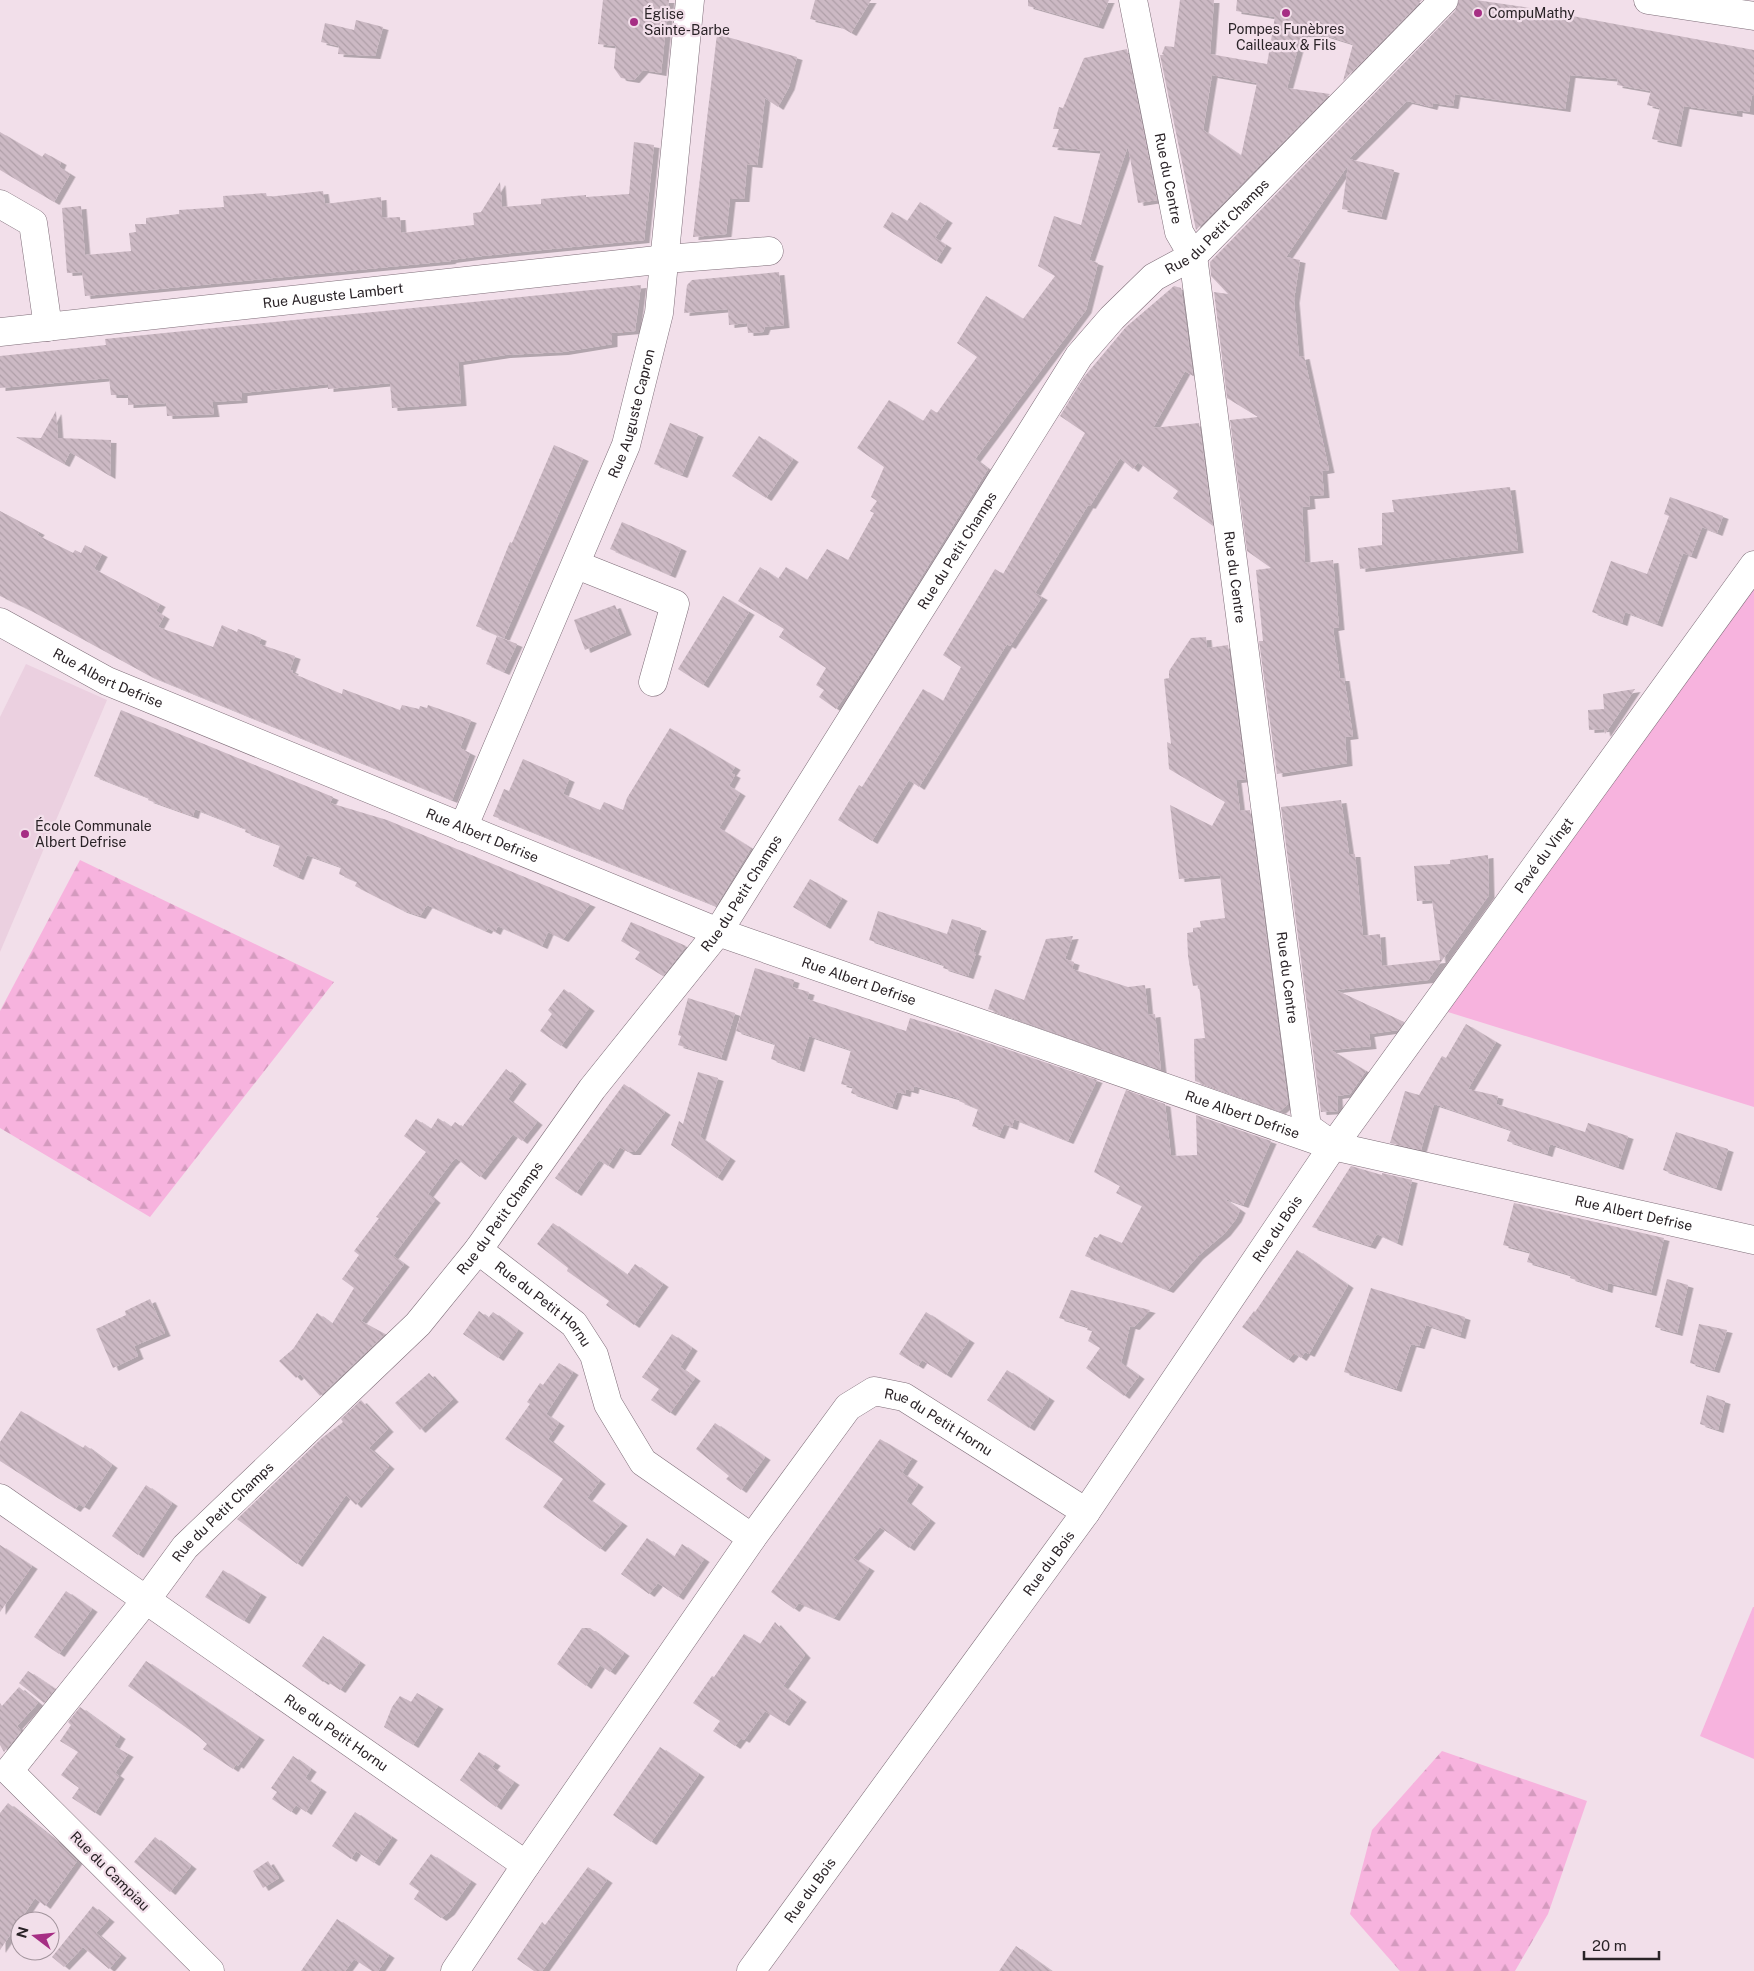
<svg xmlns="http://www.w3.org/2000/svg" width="1754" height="1971" font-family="'Public Sans',sans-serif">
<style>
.built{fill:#ebd0e0}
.green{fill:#f7b3de}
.forest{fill:url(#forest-firs)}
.building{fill:url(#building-back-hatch);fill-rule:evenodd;filter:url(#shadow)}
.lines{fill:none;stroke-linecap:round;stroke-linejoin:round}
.minor-casing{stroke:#7e6d78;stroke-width:29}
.tertiary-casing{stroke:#7e6d78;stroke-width:29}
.minor{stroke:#fff;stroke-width:28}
.tertiary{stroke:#fff;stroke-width:28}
.poi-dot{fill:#a62e84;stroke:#f2dfea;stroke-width:2}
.labels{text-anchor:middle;stroke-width:4.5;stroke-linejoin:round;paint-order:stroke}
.poi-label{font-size:14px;fill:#2a2327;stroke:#f2dfea;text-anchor:start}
.street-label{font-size:14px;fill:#2a2327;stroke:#f2dfea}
</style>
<defs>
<pattern id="forest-firs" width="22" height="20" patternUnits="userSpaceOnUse" patternTransform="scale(1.25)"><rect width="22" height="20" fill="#f7b3de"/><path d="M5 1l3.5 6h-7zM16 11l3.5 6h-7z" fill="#d49abe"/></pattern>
<pattern id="building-back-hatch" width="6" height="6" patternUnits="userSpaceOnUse" patternTransform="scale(1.25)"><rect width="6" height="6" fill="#ccb9c4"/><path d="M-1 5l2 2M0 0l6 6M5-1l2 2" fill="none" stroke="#af9fa8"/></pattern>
<filter id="shadow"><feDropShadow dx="5.5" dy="3" stdDeviation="0" flood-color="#0004"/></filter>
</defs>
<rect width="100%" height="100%" fill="#f2dfea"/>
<polygon class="built" points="26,664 107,700 0,952 0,717"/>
<g class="green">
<polygon points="1754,565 1754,1107 1435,1008"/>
<polygon points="1753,1607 1754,1607 1754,1759 1700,1736"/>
</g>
<g class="forest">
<polygon points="80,860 334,982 150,1217 0,1128 0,1011"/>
<polygon points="1442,1751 1587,1801 1548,1914 1515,1971 1400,1971 1350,1914 1372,1830"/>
</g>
<g class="building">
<polygon points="603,0 669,0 661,73 643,70 634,80 621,78 614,68 616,46 598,44"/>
<polygon points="815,0 871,0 851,33 839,26 810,19"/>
<polygon points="1028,0 1109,0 1098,26 1028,6"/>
<path d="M1180,0H1214L1210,54L1267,64L1275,17L1236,11L1237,0H1422L1343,81L1353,44L1324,35L1302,34L1287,88L1330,94L1196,230L1160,55H1164L1162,54L1165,46L1174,47ZM1212,75L1257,83L1241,156L1203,130Z"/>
<polygon points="1459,0 1476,0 1524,7 1754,50 1754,96 1752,95 1749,112 1737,110 1737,114 1684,106 1676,144 1652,139 1660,108 1647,105 1651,91 1617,85 1618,79 1570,75 1565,109 1455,94 1453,106 1433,103 1432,107 1407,101 1349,159 1394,170 1381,217 1342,209 1348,165 1286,257 1300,260 1294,300 1299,357 1304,356 1329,470 1322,471 1324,495 1309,496 1310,506 1302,507 1305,563 1333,560 1339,627 1333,628 1340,678 1344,678 1353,736 1345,737 1347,763 1277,774 1259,641 1263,641 1256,570 1271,568 1247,551 1230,420 1258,417 1227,398 1214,292 1228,294 1211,276 1210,262 1455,11"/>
<polygon points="356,20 383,27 375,56 338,54 339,46 321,42 325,23 354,30"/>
<polygon points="717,34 797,57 789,87 778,107 765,98 757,165 747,164 744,199 730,199 726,234 693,237"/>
<polygon points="1127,49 1157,200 1138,203 1128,146 1089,260 1098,263 1086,310 975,459 988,469 866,666 836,709 819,697 824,690 816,685 826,668 779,637 784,629 738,601 760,567 778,579 786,567 807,580 827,549 848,560 874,513 870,511 877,501 871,497 884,467 857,448 889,400 923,421 931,409 937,413 977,357 957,343 986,296 1023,319 1055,276 1038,266 1054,216 1081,225 1101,151 1052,147 1059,129 1053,129 1059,107 1063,108 1084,58"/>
<polygon points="0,132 42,157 45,153 61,162 59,167 70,174 54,202 0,170"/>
<polygon points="634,142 654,145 644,240 482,256 450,260 451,261 85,296 82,272 67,273 62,208 81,206 85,255 131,251 129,233 136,232 135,224 146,224 146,218 179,214 179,210 224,207 223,196 266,193 267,197 323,191 325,204 381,197 382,218 400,217 401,233 474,225 473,213 481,212 500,182 502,207 541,204 541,199 586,195 586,197 629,194"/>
<polygon points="920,202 947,220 935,238 946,245 936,261 883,227 892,212 907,221"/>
<polygon points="779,272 784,325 765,327 763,332 748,333 747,323 729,325 728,309 684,313 687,285 692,280"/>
<polygon points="641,285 635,331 612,333 612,344 563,352 505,355 458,362 461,403 392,408 390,383 328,389 328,384 242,393 242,400 212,402 214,414 167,416 166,403 128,405 128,395 111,395 109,378 0,388 0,356 106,345 105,339"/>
<polygon points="1174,286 1181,288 1193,376 1185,371 1153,428 1199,423 1213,526 1173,498 1178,491 1138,462 1133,469 1120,458 1090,506 1088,505 1035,593 1042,597 1010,646 1007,644 919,787 909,780 872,841 838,820 859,785 862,787 923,689 943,701 961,667 943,655 995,569 1003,574 1085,433 1060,416 1084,377 1126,327"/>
<polygon points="56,411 58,438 111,440 110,476 70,452 64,464 16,437 41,438"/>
<polygon points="670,423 698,434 682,475 654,464"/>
<polygon points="759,436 793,459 766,498 732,476"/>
<polygon points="554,445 583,458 504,638 476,626 510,542 512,543"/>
<polygon points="1510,487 1518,550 1360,569 1358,548 1382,545 1382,513 1394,512 1392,500"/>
<polygon points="1670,497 1723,516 1717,533 1702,527 1691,556 1683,553 1657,624 1625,612 1622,623 1592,612 1611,561 1647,574 1669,516 1664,514"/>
<polygon points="0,511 39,532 37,535 73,553 75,550 81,553 85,545 102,554 94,569 160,604 156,611 164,616 158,627 213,647 222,625 237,632 238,629 261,638 259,644 295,656 290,670 293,671 292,673 342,694 343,689 400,710 402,705 419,709 420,706 427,708 428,705 471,720 460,748 470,753 452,800 148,675 28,609 0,596"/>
<polygon points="622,522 681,548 670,575 610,549"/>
<polygon points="723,596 749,612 703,685 678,669"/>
<polygon points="615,605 626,632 585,650 574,620"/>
<polygon points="497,636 517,644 504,672 486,664"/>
<polygon points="1206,637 1207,648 1228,645 1246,779 1236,780 1240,811 1250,810 1288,1104 1280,1111 1195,1081 1194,1039 1205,1038 1199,985 1193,986 1188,956 1187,933 1193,932 1193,928 1201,927 1200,921 1225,918 1220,875 1179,879 1170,805 1212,826 1225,802 1169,769 1167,742 1171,744 1164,679 1169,678 1169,671 1191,638"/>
<polygon points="1635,689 1605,734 1604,729 1589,730 1588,710 1604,709 1603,694"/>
<polygon points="121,710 333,797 330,803 387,820 590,904 563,939 548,932 542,946 498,926 495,932 488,928 486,931 427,905 420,916 402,910 355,886 357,882 339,874 341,867 307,855 298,877 273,866 280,845 245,832 246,829 195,809 193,816 148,800 149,798 94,776"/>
<polygon points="670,728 735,767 731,773 735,775 729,786 740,793 719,828 751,848 716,906 493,816 504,789 509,791 523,759 569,779 563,794 600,810 604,802 623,810 627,798"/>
<polygon points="1341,800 1349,854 1355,854 1363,936 1380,934 1382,966 1440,960 1432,900 1417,901 1414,866 1450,864 1450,860 1488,855 1489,895 1428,980 1336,990 1404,1022 1398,1030 1369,1034 1371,1046 1331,1050 1366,1071 1350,1094 1337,1096 1338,1111 1321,1112 1281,807"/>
<polygon points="810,879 842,898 825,926 793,907"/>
<polygon points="878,911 947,934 952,919 981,928 973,952 976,953 968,976 943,968 944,965 869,940"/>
<polygon points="631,922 686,946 663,976 635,959 640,952 621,941"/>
<polygon points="1073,936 1065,959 1074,962 1072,969 1128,987 1145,985 1148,1015 1155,1014 1161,1070 988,1009 995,989 1024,1000 1046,939"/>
<polygon points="755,968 794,980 792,987 809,992 807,999 906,1031 910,1018 962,1034 1097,1080 1068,1141 1014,1119 1012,1127 1004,1124 999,1136 972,1126 978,1109 959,1101 960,1099 914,1086 913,1091 906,1089 905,1094 897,1092 892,1107 851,1093 853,1087 841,1084 851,1050 809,1036 799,1069 771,1059 775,1044 736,1031"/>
<polygon points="564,989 589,1008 561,1046 540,1031 552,1014 548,1010"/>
<polygon points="688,998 735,1013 721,1058 678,1045 681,1036 678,1035"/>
<polygon points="1466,1024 1496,1042 1468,1089 1498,1096 1496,1104 1585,1132 1588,1123 1628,1136 1618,1167 1550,1144 1547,1154 1507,1141 1511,1130 1434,1104 1421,1150 1390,1143 1405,1091 1419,1095 1442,1056 1446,1058"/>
<polygon points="506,1069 521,1081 508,1099 537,1122 522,1141 513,1134 480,1177 456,1158 451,1163 428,1194 435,1200 393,1256 404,1264 361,1321 385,1334 320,1396 300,1374 296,1378 279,1361 293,1349 317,1313 332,1324 354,1288 342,1279 359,1255 354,1251 379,1218 376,1217 426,1152 404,1136 416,1119 431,1129 438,1118 451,1127 455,1122 462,1127"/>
<polygon points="698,1072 718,1078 700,1137 730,1158 717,1178 671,1145 679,1121 683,1124"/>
<polygon points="624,1084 665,1112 635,1152 628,1152 620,1147 608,1166 599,1160 576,1193 555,1178"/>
<polygon points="1126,1090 1165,1104 1171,1156 1197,1155 1196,1115 1271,1141 1243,1205 1223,1198 1240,1210 1236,1219 1225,1233 1198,1256 1168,1290 1085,1256 1094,1237 1097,1238 1100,1234 1122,1243 1142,1206 1116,1193 1120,1186 1094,1172"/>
<polygon points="1676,1132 1728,1149 1716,1188 1663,1170"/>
<polygon points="1351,1166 1382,1175 1382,1173 1412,1180 1397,1243 1377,1234 1370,1246 1312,1227"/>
<polygon points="1514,1203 1664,1238 1651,1293 1608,1283 1607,1290 1570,1278 1571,1275 1527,1262 1530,1252 1503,1245"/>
<polygon points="553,1223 627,1275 635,1264 663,1284 634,1325 606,1305 609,1301 567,1271 568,1268 537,1244"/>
<polygon points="1297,1250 1348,1285 1309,1354 1305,1352 1301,1358 1294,1353 1288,1360 1242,1327 1254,1311 1255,1312"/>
<polygon points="1667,1279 1688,1285 1677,1333 1655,1327"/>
<polygon points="1371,1288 1465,1317 1460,1336 1426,1325 1419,1346 1411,1344 1396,1389 1344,1372"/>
<polygon points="1071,1290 1150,1310 1134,1327 1130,1326 1121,1363 1139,1376 1124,1396 1086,1368 1100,1348 1088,1341 1092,1331 1087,1330 1088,1327 1059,1318"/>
<polygon points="150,1299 165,1333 134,1346 138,1356 113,1368 96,1329 126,1315 125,1311"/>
<polygon points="479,1311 488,1318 493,1312 518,1330 498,1358 463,1334"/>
<polygon points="926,1312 969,1340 946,1375 922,1360 918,1366 899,1354"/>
<polygon points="1699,1324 1727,1330 1714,1370 1690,1363"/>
<polygon points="672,1334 692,1348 680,1367 695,1378 670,1413 651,1400 659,1389 642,1377"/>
<polygon points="559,1363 573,1372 546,1414 559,1423 548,1439 600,1481 587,1498 622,1523 600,1549 543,1507 563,1479 505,1439 530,1404 527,1402 540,1383 543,1385"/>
<polygon points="1007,1370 1049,1398 1029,1428 987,1400"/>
<polygon points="429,1373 453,1399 420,1430 395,1403"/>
<polygon points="1707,1395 1725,1401 1718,1430 1700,1424"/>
<polygon points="361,1400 388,1429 369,1448 389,1466 356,1505 346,1495 297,1564 237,1519 322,1438 343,1422 341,1419"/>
<polygon points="21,1411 83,1448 85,1445 112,1465 84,1507 79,1504 75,1509 0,1461 0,1442"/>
<polygon points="715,1423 765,1457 741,1490 726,1479 729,1476 696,1449"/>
<polygon points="880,1439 912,1458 902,1473 918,1484 906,1501 930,1520 909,1548 880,1527 853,1558 869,1568 834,1618 799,1603 794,1609 771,1592"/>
<polygon points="146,1485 172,1503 138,1555 112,1536"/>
<polygon points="647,1538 674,1557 682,1544 704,1559 678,1597 658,1583 649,1594 621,1574"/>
<polygon points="0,1545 32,1566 0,1612"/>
<polygon points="223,1570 261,1594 244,1621 205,1597"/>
<polygon points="66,1591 92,1609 59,1654 34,1637"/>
<polygon points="775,1622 805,1655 783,1686 801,1699 784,1723 765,1711 744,1740 741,1738 735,1746 713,1731 720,1721 693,1703 712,1676 714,1677 744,1634 760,1644"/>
<polygon points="582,1628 590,1628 624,1653 610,1672 600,1665 586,1686 557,1664"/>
<polygon points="323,1636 360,1662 340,1690 325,1680 323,1682 302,1666"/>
<polygon points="146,1661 259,1737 238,1766 236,1764 233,1769 203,1749 207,1744 198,1736 128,1686"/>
<polygon points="28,1671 55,1689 44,1703 19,1683"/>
<polygon points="19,1687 38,1703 17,1726 21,1731 4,1752 0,1745 0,1703 2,1706"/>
<polygon points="417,1693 438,1706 413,1745 384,1727 392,1707 400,1696 411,1702"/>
<polygon points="80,1707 120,1736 114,1746 128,1754 115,1773 119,1776 95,1813 72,1798 79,1788 61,1775 78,1752 60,1741 71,1725 68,1722"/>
<polygon points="660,1747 699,1774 651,1842 613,1815"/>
<polygon points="479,1752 495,1763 492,1767 514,1782 496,1807 460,1780"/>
<polygon points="293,1756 311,1769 305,1778 321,1789 306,1812 296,1805 291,1812 272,1799 277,1792 271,1788"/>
<polygon points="8,1803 58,1842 77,1861 45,1906 35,1898 0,1950 0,1813"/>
<polygon points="355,1812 392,1837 374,1863 356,1851 351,1859 332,1846"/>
<polygon points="155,1837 191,1866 170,1892 134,1862"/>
<polygon points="431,1854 471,1881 449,1912 441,1918 414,1899 419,1891 409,1884"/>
<polygon points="268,1861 279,1878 263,1888 253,1871"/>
<polygon points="588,1867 607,1880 542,1971 534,1971 517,1959 542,1922 545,1925"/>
<polygon points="93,1906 109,1919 96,1933 121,1955 109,1969 83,1947 64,1967 52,1957"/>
<polygon points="337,1919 389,1955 378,1971 372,1971 354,1959 345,1971 301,1971"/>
<polygon points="1016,1946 1051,1971 999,1971"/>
</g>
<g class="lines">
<g class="minor-casing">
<g id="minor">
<path id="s1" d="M1133,0L1179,232L1193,256L1307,1127L1328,1142"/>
<polyline points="0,204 33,223 48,327"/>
<path id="s2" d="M0,332L666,259L769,251"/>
<polyline points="577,565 675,604 653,682"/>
<path id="s3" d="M0,622L107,681L718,932L1333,1146L1754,1240"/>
<path id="s4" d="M463,828L626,445L659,313L690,0"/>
<path id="s5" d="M478,1250L574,1324L594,1355L608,1404L643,1462L752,1538"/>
<path id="s6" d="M0,1498L526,1865L752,1538L848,1407L874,1391L904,1397L1086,1512"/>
<path id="s7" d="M210,1971L9,1771L146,1600L185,1547L418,1324L478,1250L592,1089L718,932L1079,356L1112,318L1154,277L1193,256L1444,0"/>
<polyline points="455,1971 526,1865"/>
<path id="s8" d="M751,1971L1086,1512L1333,1146L1754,565"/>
</g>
</g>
<g class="tertiary-casing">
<polyline id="tertiary" points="1648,0 1754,16"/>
</g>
<use href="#minor" class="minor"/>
<use href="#tertiary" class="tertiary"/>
</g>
<g class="poi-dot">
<circle cx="1286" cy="13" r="5"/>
<circle cx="1478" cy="13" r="5"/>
<circle cx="634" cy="22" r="5"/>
<circle cx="25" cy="834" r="5"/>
</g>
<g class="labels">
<g class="poi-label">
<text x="1488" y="18">CompuMathy</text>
<text x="644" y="19">Église<tspan x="644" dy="16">Sainte-Barbe</tspan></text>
<text x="1286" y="34" text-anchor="middle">Pompes Funèbres<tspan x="1286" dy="16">Cailleaux &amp; Fils</tspan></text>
<text x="35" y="831">École Communale<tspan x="35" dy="16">Albert Defrise</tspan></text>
</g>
<g class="street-label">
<text dy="5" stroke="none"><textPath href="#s1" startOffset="182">Rue du Centre</textPath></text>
<text dy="5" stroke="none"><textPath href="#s7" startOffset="2255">Rue du Petit Champs</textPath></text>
<text dy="5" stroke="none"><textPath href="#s2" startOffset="335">Rue Auguste Lambert</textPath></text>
<text dy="5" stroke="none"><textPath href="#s4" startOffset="448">Rue Auguste Capron</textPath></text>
<text dy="5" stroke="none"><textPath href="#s7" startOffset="1835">Rue du Petit Champs</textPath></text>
<text dy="5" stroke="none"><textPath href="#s1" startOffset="588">Rue du Centre</textPath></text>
<text dy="5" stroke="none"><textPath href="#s3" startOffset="122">Rue Albert Defrise</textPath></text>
<text dy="5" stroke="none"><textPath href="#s3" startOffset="528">Rue Albert Defrise</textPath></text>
<text dy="5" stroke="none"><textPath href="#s8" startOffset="1369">Pavé du Vingt</textPath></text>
<text dy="5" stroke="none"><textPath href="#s7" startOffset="1430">Rue du Petit Champs</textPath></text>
<text dy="5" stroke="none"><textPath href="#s1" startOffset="992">Rue du Centre</textPath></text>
<text dy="5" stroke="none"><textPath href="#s3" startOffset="932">Rue Albert Defrise</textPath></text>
<text dy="5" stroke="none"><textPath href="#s3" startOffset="1338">Rue Albert Defrise</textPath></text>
<text dy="5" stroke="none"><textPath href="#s3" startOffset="1742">Rue Albert Defrise</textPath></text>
<text dy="5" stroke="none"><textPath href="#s7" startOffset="1025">Rue du Petit Champs</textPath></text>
<text dy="5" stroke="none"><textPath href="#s8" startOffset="910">Rue du Bois</textPath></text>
<text dy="5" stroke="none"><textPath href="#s5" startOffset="85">Rue du Petit Hornu</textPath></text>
<text dy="5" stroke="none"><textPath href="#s6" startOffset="1304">Rue du Petit Hornu</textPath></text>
<text dy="5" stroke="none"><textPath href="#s7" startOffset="620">Rue du Petit Champs</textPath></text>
<text dy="5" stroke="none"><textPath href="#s8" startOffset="505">Rue du Bois</textPath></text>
<text dy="5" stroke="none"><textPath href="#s6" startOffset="410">Rue du Petit Hornu</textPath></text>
<text transform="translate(110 1871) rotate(45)" y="5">Rue du Campiau</text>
<text dy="5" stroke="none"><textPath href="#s8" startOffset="100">Rue du Bois</textPath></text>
</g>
</g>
<g transform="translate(35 1936) rotate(286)"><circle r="24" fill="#f2dfea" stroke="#a2949c"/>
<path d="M0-4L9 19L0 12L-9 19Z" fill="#a62e84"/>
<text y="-8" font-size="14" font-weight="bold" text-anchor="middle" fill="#2a2327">N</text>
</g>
<path d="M1584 1951v8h75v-8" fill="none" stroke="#2a2327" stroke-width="2.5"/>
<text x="1592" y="1951" font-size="15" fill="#2a2327" stroke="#f2dfea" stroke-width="4" paint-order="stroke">20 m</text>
</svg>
